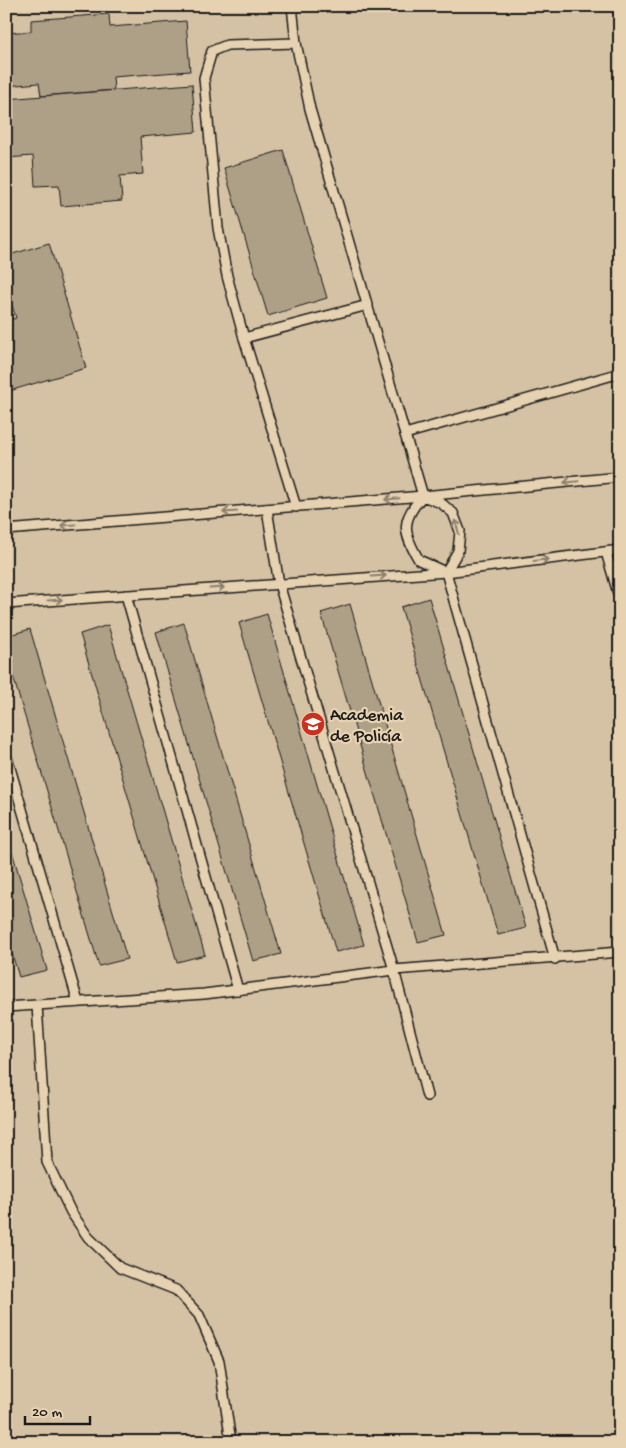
<svg xmlns="http://www.w3.org/2000/svg" width="626" height="1448" font-family="'Gochi Hand',sans-serif">
<style>
.built{fill:#d5c2a4}
.building{fill:#ae9f87;stroke:#1c1c1c}
.lines{fill:none;stroke-linecap:round;stroke-linejoin:round}
.service-casing{stroke:#1c1c1c;stroke-width:12}
.service{stroke:#e6d1b0;stroke-width:9}
.oneway{stroke:#8b806d}
.labels{text-anchor:middle;stroke-width:4.5;stroke-linejoin:round;paint-order:stroke}
.poi-label{font-size:18px;fill:#1c1c1c;stroke:#e6d1b0;text-anchor:start}
</style>
<rect width="100%" height="100%" fill="#e6d1b0"/>
<filter id="ink" filterUnits="userSpaceOnUse"><feTurbulence type="fractalNoise" baseFrequency=".02" numOctaves="2"/><feDisplacementMap in="SourceGraphic" scale="10" xChannelSelector="R" yChannelSelector="G"/><feConvolveMatrix kernelMatrix="1 2 1 2 8 2 1 2 1" color-interpolation-filters="sRGB"/></filter>
<g filter="url(#ink)">
<rect class="built" x="6" y="6" width="614" height="1436"/>
<g class="building">
<polygon points="109,14 110,27 186,21 190,71 113,77 114,90 41,96 39,83 6,86 6,33 31,31 31,20"/>
<polygon points="192,84 196,132 140,137 143,174 120,176 122,201 61,206 59,185 35,186 33,156 6,158 6,99"/>
<polygon points="283,150 327,298 268,316 224,168"/>
<polygon points="49,243 86,368 6,392 6,321 16,318 6,286 6,256"/>
<polygon points="429,598 526,928 498,935 401,607"/>
<polygon points="350,604 446,935 418,942 321,613"/>
<polygon points="267,614 364,945 336,952 239,623"/>
<polygon points="184,623 281,954 253,961 156,632"/>
<polygon points="108,625 205,955 177,962 80,634"/>
<polygon points="30,629 127,959 99,966 6,653 6,636"/>
<polygon points="6,831 47,970 19,977 6,934"/>
</g>
<g class="lines">
<g class="service-casing">
<g id="service">
<polyline points="292,6 296,43 310,109 423,496"/>
<polyline points="617,6 620,16"/>
<polyline points="296,43 227,45 212,51 204,78 218,228 227,276 244,338 296,507"/>
<polyline points="244,338 368,305"/>
<polyline points="405,434 620,373"/>
<polyline points="267,509 279,584 394,970 427,1096"/>
<polyline points="6,530 423,496 620,477"/>
<polyline points="606,552 620,600"/>
<path d="M443,571L419,560C403,533 400,520 423,496L441,503L453,513L460,531L458,551L446,572L555,959"/>
<polyline points="126,595 238,990"/>
<polyline points="6,604 446,572 620,550"/>
<polyline points="6,754 78,1002"/>
<polyline points="37,1005 47,1162 71,1212 88,1237 120,1268 176,1290 199,1315 219,1361 231,1442"/>
<polyline points="6,1007 204,994 394,970 620,952"/>
</g>
</g>
<use href="#service" class="service"/>
</g>
<defs><path id="oneway-shaft" d="M-6 0H5M1.5-3L5.5 0L1.5 3" fill="none" stroke-width="1.6" stroke-linecap="round" stroke-linejoin="round" transform="scale(1.25)"/></defs>
<g class="oneway">
<use href="#oneway-shaft" transform="translate(571 482) rotate(174)"/>
<use href="#oneway-shaft" transform="translate(392 499) rotate(175)"/>
<use href="#oneway-shaft" transform="translate(230 512) rotate(176)"/>
<use href="#oneway-shaft" transform="translate(68 525) rotate(176)"/>
<use href="#oneway-shaft" transform="translate(457 527) rotate(-106)"/>
<use href="#oneway-shaft" transform="translate(541 560) rotate(-7)"/>
<use href="#oneway-shaft" transform="translate(379 576) rotate(-4)"/>
<use href="#oneway-shaft" transform="translate(217 588) rotate(-4)"/>
<use href="#oneway-shaft" transform="translate(55 600) rotate(-4)"/>
</g>
</g>
<defs>
<g id="university-disc" transform="scale(1.25)"><circle r="9.5" fill="#c8321e" stroke="#e6d1b0"/><path d="M0-5L7-2L0 1L-7-2ZM-4 1L0 2.5L4 1V4Q0 6-4 4Z" fill="#fff"/></g>
</defs>
<g fill-rule="evenodd">
<use href="#university-disc" x="313" y="724"/>
</g>
<g class="labels">
<g class="poi-label">
<text x="330" y="720">Academia<tspan x="330" dy="21">de Policía</tspan></text>
</g>
</g>
<rect width="626" height="1448" fill="none" stroke="#e6d1b0" stroke-width="25"/>
<rect x="12" y="12" width="601" height="1423" fill="none" stroke="#1c1c1c" stroke-width="2" filter="url(#ink)"/>
<path d="M25 1416v8h65v-8" fill="none" stroke="#1c1c1c" stroke-width="2.5"/>
<text x="32" y="1416" font-size="15" fill="#1c1c1c" stroke="#e6d1b0" stroke-width="4" paint-order="stroke">20 m</text>
</svg>
